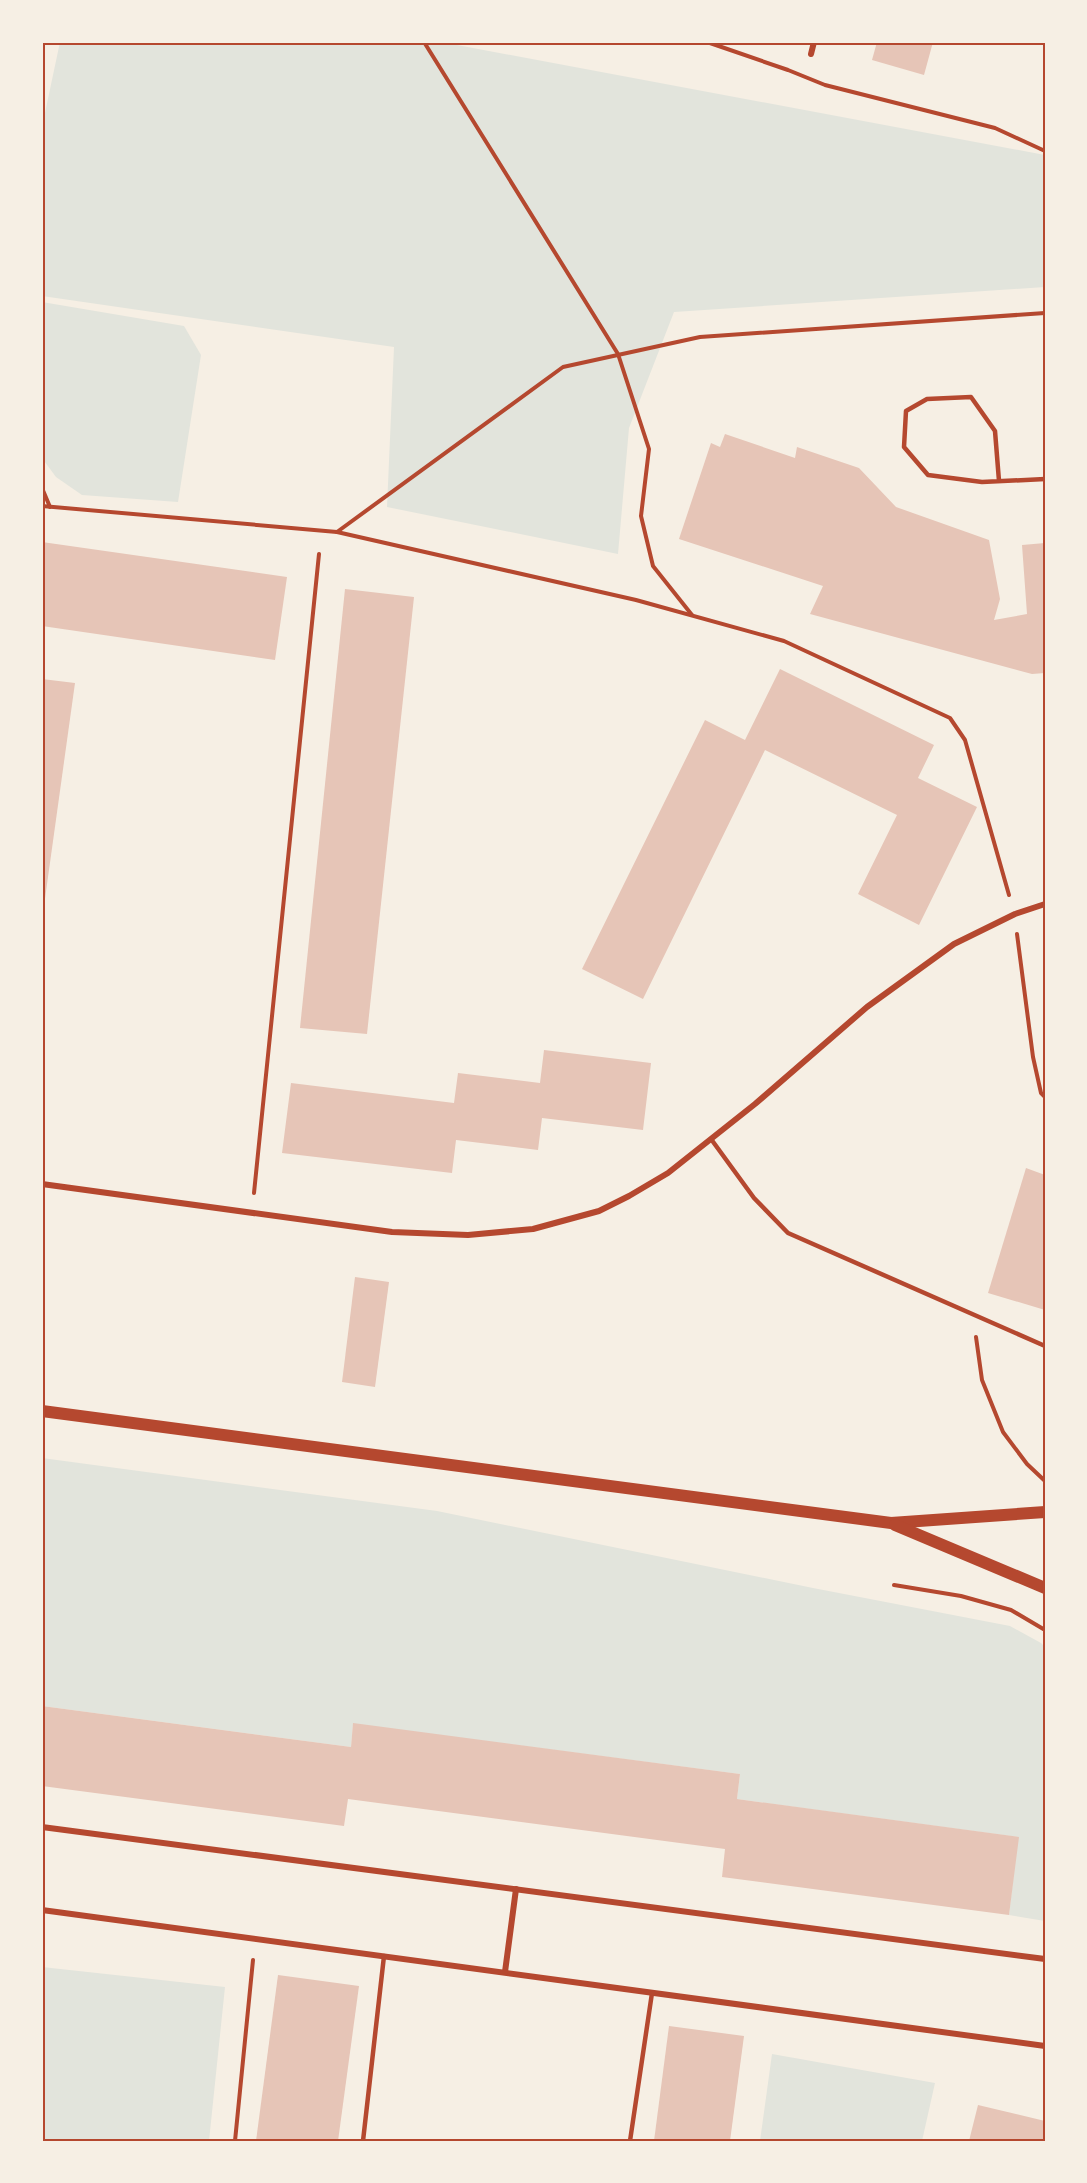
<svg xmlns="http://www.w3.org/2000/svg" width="1087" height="2183" font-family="Helvetica,sans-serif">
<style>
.green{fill:#e2e4dc}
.building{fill:#e6c5b7}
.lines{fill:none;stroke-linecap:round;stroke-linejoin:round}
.path{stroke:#b5482f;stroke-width:4}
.service{stroke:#b5482f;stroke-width:4.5}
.minor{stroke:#b5482f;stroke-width:6}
.secondary{stroke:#b5482f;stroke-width:12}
.neatline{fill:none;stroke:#b5482f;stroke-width:2}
</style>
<rect width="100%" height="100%" fill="#f6efe4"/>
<g class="green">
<polygon points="60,42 448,42 457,45 1045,155 1045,287 674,312 629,428 618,554 387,507 394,347 42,296 42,127"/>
<polygon points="42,302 184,326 201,355 178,502 82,495 56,477 42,458"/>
<polygon points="42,1458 437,1511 813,1588 1010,1626 1041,1643 1045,1647 1045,1921 1009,1915 1018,1837 737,1799 740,1774 353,1724 351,1747 42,1706"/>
<polygon points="42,1967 225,1987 209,2141 42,2141"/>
<polygon points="772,2054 935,2083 922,2141 760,2141"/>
</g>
<g class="building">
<polygon points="877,42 933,42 924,75 872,60"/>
<polygon points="725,434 795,458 797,447 859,468 896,507 989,540 1000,599 994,620 1027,614 1022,545 1045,543 1045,673 1032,674 810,614 823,586 679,539 711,443 720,447"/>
<polygon points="42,542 287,577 275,660 42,626"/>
<polygon points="345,589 414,597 367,1034 300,1028"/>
<polygon points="780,669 934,745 918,778 977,807 919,925 858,894 897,815 765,750 643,999 582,969 705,720 745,740"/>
<polygon points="42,679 75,683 43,913 42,913"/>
<polygon points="544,1050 651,1063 643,1130 542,1118 538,1150 456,1140 452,1173 282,1153 291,1083 454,1103 458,1073 540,1083"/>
<polygon points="1026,1168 1045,1175 1045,1310 988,1293"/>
<polygon points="355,1277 389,1282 375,1387 342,1382"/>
<polygon points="42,1706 351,1747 353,1723 740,1774 737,1799 1019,1837 1009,1915 722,1877 725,1849 348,1799 344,1826 42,1786"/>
<polygon points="278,1975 359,1986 338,2141 256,2141"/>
<polygon points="669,2026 744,2036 730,2141 654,2141"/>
<polygon points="978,2105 1045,2121 1045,2141 969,2141"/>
</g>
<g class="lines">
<g class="path">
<polyline points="424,42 618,354 649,449 641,516 653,566 692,615"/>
<polyline points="707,42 788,70 825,85 995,128 1045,151"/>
<polyline points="42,488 50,507"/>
<polyline points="42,506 337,532 636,600 784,641 950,718 965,740 1009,895"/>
<polyline points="337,532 563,367 700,337 1045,313"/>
<polyline points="1017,934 1033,1057 1041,1093 1045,1097"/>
<polyline points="254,1193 319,554"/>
<polyline points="976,1337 982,1380 1003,1432 1027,1464 1045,1481"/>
<polyline points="894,1585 961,1596 1011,1610 1045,1630"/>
<polyline points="235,2141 253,1960"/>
</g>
<g class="service">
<polyline points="999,481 995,431 971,397 927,399 906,411 904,447 928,475 982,482 1045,479"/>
<polyline points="711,1139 754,1198 788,1233 1045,1346"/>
<polyline points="363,2141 384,1956"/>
<polyline points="630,2141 652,1993"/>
</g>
<g class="minor">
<polyline points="811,54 814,42"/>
<polyline points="42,1184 392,1232 468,1235 533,1229 599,1211 629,1196 668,1173 755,1104 867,1007 954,944 1015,914 1045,904"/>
<polyline points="42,1827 1045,1959"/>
<polyline points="42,1910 1045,2046"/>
<polyline points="505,1972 516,1889"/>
</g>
<g class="secondary">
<polyline points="42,1411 891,1523 1045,1512"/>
<polyline points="895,1525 1045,1588"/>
</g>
</g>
<rect width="1087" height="2183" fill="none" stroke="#f6efe4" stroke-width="87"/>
<rect x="44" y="44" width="1000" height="2096" class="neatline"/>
</svg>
